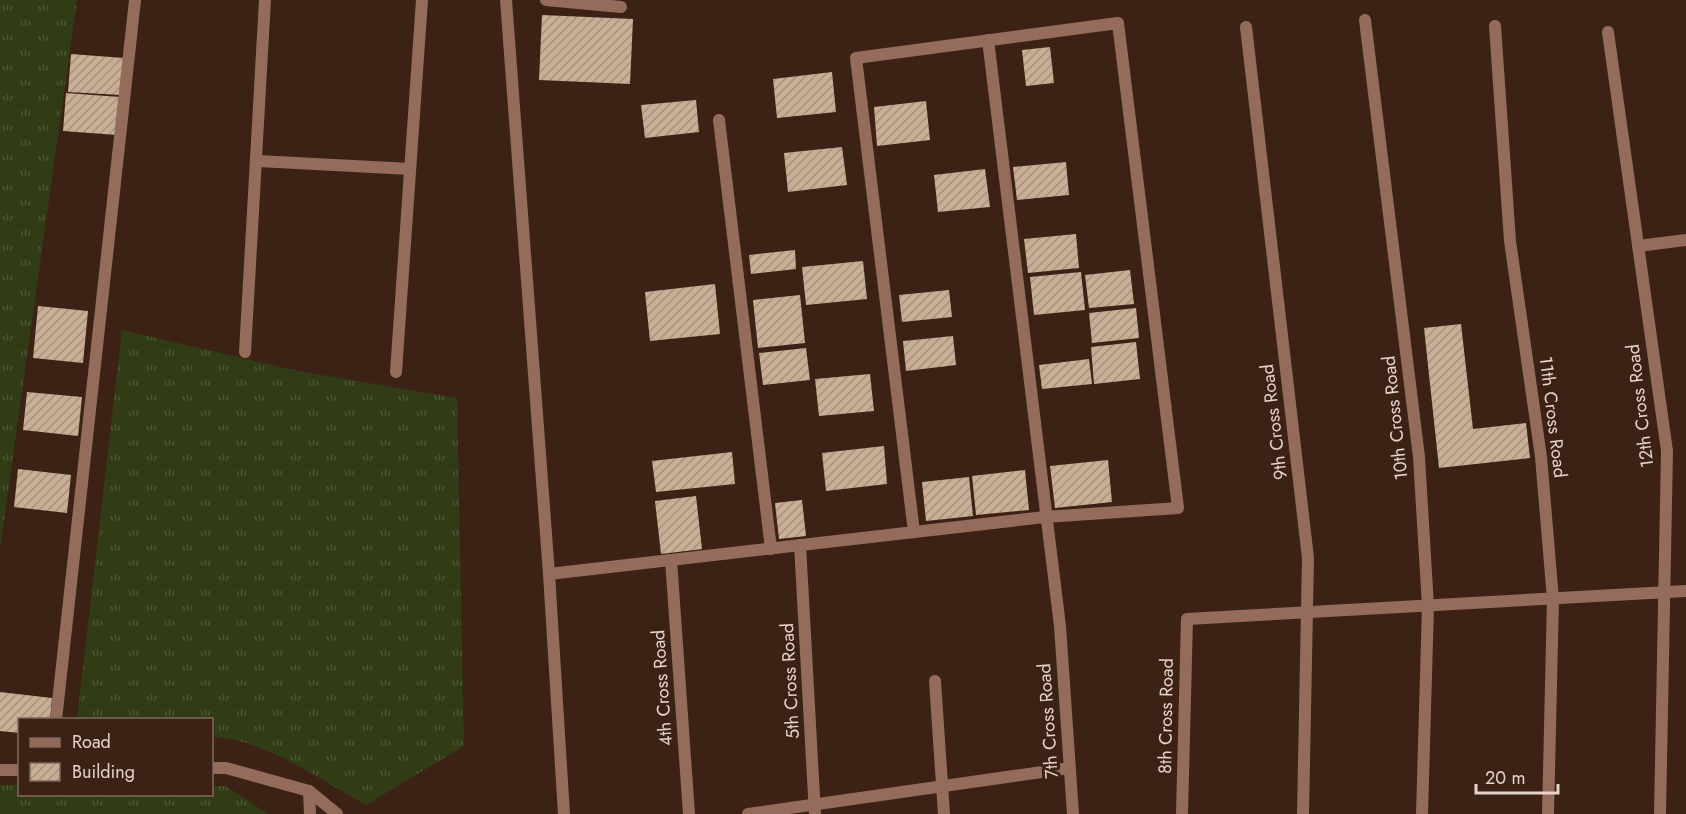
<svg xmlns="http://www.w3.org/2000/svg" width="1686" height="814" font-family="Jost,sans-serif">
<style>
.grass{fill:url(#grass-tufts)}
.building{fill:url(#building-hatch)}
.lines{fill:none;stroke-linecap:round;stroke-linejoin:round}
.service{stroke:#956c5b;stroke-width:12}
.minor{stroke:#956c5b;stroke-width:12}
.tertiary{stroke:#956c5b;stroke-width:12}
.labels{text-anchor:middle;stroke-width:6;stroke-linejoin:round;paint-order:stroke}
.street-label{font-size:18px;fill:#e5d2cb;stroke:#3c2215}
</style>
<defs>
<pattern id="grass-tufts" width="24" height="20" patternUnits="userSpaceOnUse" patternTransform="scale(1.5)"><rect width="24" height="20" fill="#313b15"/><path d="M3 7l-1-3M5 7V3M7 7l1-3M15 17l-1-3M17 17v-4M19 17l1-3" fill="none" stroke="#4f5636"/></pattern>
<pattern id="building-hatch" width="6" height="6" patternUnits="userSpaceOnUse" patternTransform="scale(1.5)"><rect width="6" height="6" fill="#c7ae94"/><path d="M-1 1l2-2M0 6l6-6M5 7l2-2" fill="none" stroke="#a6927e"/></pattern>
</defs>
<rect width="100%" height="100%" fill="#3c2215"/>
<g class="grass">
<polygon points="0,0 77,0 0,549"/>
<path d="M122,330L298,371L457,398L464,746L366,805C321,780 264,739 212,737V720L77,719Z"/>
<polygon points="0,785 19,785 20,794 212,794 212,786 226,786 268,814 0,814"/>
</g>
<g class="building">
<polygon points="542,15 633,19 630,84 539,80"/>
<polygon points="1050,47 1054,83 1026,86 1022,50"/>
<polygon points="71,54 124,58 121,95 68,92"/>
<polygon points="832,72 836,112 777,118 773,79"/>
<polygon points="66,93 120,97 117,135 63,131"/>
<polygon points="696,100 699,132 645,138 641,105"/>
<polygon points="926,101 930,140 877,146 874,107"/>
<polygon points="842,147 847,185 788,192 784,153"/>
<polygon points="1066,162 1069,195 1017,200 1013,167"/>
<polygon points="985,169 990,207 938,212 934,175"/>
<polygon points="1076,234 1079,268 1028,273 1024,239"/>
<polygon points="795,250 796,269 751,274 749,255"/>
<polygon points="863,261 867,299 806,305 802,267"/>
<polygon points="1130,270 1134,304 1089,308 1085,275"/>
<polygon points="1081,272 1085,310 1034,315 1030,277"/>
<polygon points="715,284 720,334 650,341 645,292"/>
<polygon points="949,290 952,317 902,322 899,295"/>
<polygon points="800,295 805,343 758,348 753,300"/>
<polygon points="38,306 88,311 83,363 33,358"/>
<polygon points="1136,308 1139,338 1092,343 1089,313"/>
<polygon points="1461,324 1473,429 1526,423 1530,458 1439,468 1424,328"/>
<polygon points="953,336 956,365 906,371 903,341"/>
<polygon points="1136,342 1140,379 1094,384 1091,347"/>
<polygon points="806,348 810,380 763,385 759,353"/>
<polygon points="1089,359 1092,384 1042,389 1039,365"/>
<polygon points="870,374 874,411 819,416 815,379"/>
<polygon points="27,392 82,397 78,436 23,430"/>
<polygon points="884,446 887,484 826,491 822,453"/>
<polygon points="732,452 735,484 656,492 652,461"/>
<polygon points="1108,460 1112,502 1055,508 1050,466"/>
<polygon points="18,469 71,475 67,513 14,507"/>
<polygon points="1025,470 1029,510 976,515 972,476"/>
<polygon points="969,477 973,516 926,521 922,482"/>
<polygon points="696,496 702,549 661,554 655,501"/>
<polygon points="802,500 806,536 779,539 775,503"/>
<polygon points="0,692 52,698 50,720 20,720 20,733 0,731"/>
</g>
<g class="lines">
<g class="service">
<polyline points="546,0 621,7"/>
<polyline points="258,161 410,169"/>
<polyline points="245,352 265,0"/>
<polyline points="396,372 422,0"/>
</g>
<g class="minor">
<polyline points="506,0 549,574 564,814"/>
<polyline points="1365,20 1419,457 1428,606 1422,814"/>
<polyline points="1495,26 1510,241 1541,457 1553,599 1548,814"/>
<polyline points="1246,27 1308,558 1303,814"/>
<polyline points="1608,32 1667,451 1660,814"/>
<polyline points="988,40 1060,626 1073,814"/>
<polyline points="719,120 771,549"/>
<polyline points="1638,246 1686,240"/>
<polyline points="800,545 815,814"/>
<polyline points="671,560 689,814"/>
<polyline points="549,574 1045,517 1178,508 1118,23 856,58 914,532"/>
<polyline points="935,681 944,814"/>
<polyline points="56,720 135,0"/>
<polyline points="309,791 310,814"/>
<polyline points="748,814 1070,768"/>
<polyline points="1182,814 1187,619 1686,591"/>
</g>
<g class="tertiary">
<polyline points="212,768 226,768 309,791 337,814"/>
<polyline points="0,770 20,770"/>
</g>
</g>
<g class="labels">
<g class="street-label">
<text transform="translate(1640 406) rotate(-97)" y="6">12th Cross Road</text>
<text transform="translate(1553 417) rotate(83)" y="6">11th Cross Road</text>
<text transform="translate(1395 418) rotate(-96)" y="6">10th Cross Road</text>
<text transform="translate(1274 422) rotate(-97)" y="6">9th Cross Road</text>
<text transform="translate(790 681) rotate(-93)" y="6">5th Cross Road</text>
<text transform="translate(662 688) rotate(-94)" y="6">4th Cross Road</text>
<text transform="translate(1166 716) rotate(-89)" y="6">8th Cross Road</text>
<text transform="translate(1048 721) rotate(-94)" y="6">7th Cross Road</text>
</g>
</g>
<rect x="18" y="718" width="195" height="78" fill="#3c2215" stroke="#80685e" stroke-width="1.5"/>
<rect x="30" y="738" width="30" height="9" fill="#956c5b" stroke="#80685e" stroke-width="1.5"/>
<text x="72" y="748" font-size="18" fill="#e5d2cb">Road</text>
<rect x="30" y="763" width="30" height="18" fill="url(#building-hatch)" stroke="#80685e" stroke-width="1.5"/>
<text x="72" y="778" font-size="18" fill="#e5d2cb">Building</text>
<path d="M1476 784v9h82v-9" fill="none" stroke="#e5d2cb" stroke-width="3"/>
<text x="1485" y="784" font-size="18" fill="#e5d2cb" stroke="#3c2215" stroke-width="4.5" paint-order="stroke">20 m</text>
</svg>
